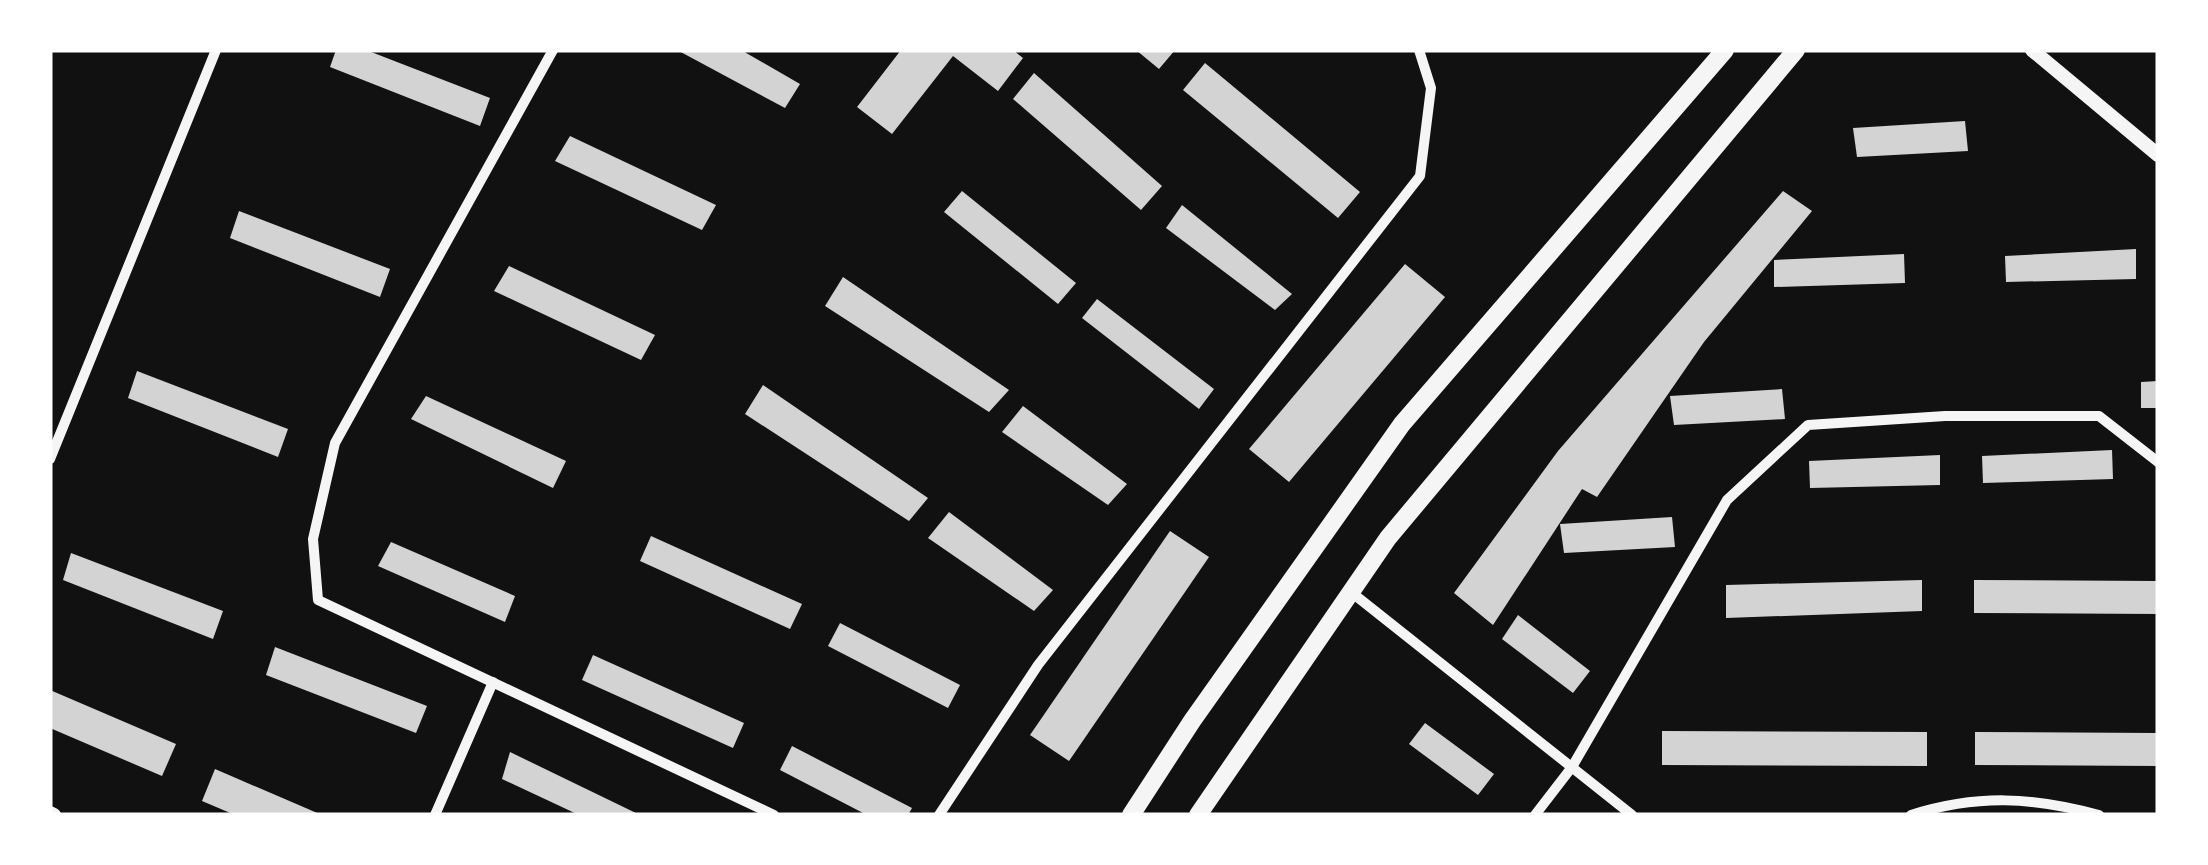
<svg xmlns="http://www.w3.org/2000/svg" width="2208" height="865" font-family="Barlow,sans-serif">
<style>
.building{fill:#d3d3d3}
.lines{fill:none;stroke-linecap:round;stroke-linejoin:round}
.minor{stroke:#f5f5f5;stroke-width:10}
.tertiary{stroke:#f5f5f5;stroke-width:14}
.primary{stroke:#f5f5f5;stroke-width:18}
</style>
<rect width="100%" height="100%" fill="#111"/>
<g class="building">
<polygon points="336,50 366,50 490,98 480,126 330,67"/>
<polygon points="677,50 741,50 800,84 785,108"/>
<polygon points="901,50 1013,50 1023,58 998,91 953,56 892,134 857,107"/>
<polygon points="1136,50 1175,50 1159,69"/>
<polygon points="1205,63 1360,192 1338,218 1183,90"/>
<polygon points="1034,73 1162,186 1141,210 1013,99"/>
<polygon points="1965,121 1968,151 1857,157 1853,128"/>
<polygon points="570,136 716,205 702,230 555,161"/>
<polygon points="962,191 1076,283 1058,304 944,212"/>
<polygon points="1783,191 1812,211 1704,342 1597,497 1582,489 1493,625 1454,593 1558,451"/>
<polygon points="1182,205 1292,294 1275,310 1166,228"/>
<polygon points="239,211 390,269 380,297 230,238"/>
<polygon points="2136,249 2136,279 2006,282 2005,256"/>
<polygon points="1904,254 1905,283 1774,287 1774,260"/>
<polygon points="1405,264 1445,297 1289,482 1249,449"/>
<polygon points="509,266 655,335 641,360 494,291"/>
<polygon points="843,277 1009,390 989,412 825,306"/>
<polygon points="1097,299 1214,389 1199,409 1082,318"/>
<polygon points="137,371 288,429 278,457 128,398"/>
<polygon points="2158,381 2158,408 2141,408 2141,382"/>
<polygon points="763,385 928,498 909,521 745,414"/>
<polygon points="1782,389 1785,419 1674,425 1670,396"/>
<polygon points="426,396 566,461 553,488 411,419"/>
<polygon points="1023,406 1127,484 1108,505 1002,432"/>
<polygon points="2112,450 2113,479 1983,483 1982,456"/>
<polygon points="1940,455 1940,485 1810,488 1809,461"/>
<polygon points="949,512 1053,590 1034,611 928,538"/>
<polygon points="1672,517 1675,547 1564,553 1560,524"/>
<polygon points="1170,531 1209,557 1069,761 1030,735"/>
<polygon points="651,536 802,604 790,629 640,561"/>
<polygon points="391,542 515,596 505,622 378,566"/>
<polygon points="71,553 223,611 213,639 63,580"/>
<polygon points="1922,580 1922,611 1726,618 1726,585"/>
<polygon points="1974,580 2158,581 2158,614 1974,613"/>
<polygon points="1518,615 1590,671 1573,693 1502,639"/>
<polygon points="840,623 960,685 948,708 828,646"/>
<polygon points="275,647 427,706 416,733 266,675"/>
<polygon points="593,655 744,723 733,748 582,680"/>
<polygon points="50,690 176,744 162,776 50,728"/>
<polygon points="1425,723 1494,774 1478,795 1409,744"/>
<polygon points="1662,731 1927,732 1927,766 1662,765"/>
<polygon points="1975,732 2158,733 2158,766 1975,765"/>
<polygon points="792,746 912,808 908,815 867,815 780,770"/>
<polygon points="510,752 640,815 579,815 502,779"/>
<polygon points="215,769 322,815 235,815 202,801"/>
</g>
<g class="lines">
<g class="minor">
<polyline points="553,50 335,443 313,539 318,600 774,815"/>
<polyline points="50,459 216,50"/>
<polyline points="1351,592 1632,815"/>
<polyline points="435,815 493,682"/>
<polyline points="939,815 1038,665 1420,176 1431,88 1419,50"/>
<polyline points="1535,815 1572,767 1727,500 1808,425 1945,416 2099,416 2158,462"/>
<path d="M1911,815C1978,794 2032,797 2099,815"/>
</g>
<g class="tertiary">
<polyline points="2032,50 2158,155"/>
<polyline points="50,813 54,815"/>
</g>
<g class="primary">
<polyline points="1131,815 1192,721 1402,424 1725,50"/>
<polyline points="1198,815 1388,538 1796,50"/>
</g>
</g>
<rect width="2208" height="865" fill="none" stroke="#ffffff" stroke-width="105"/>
</svg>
